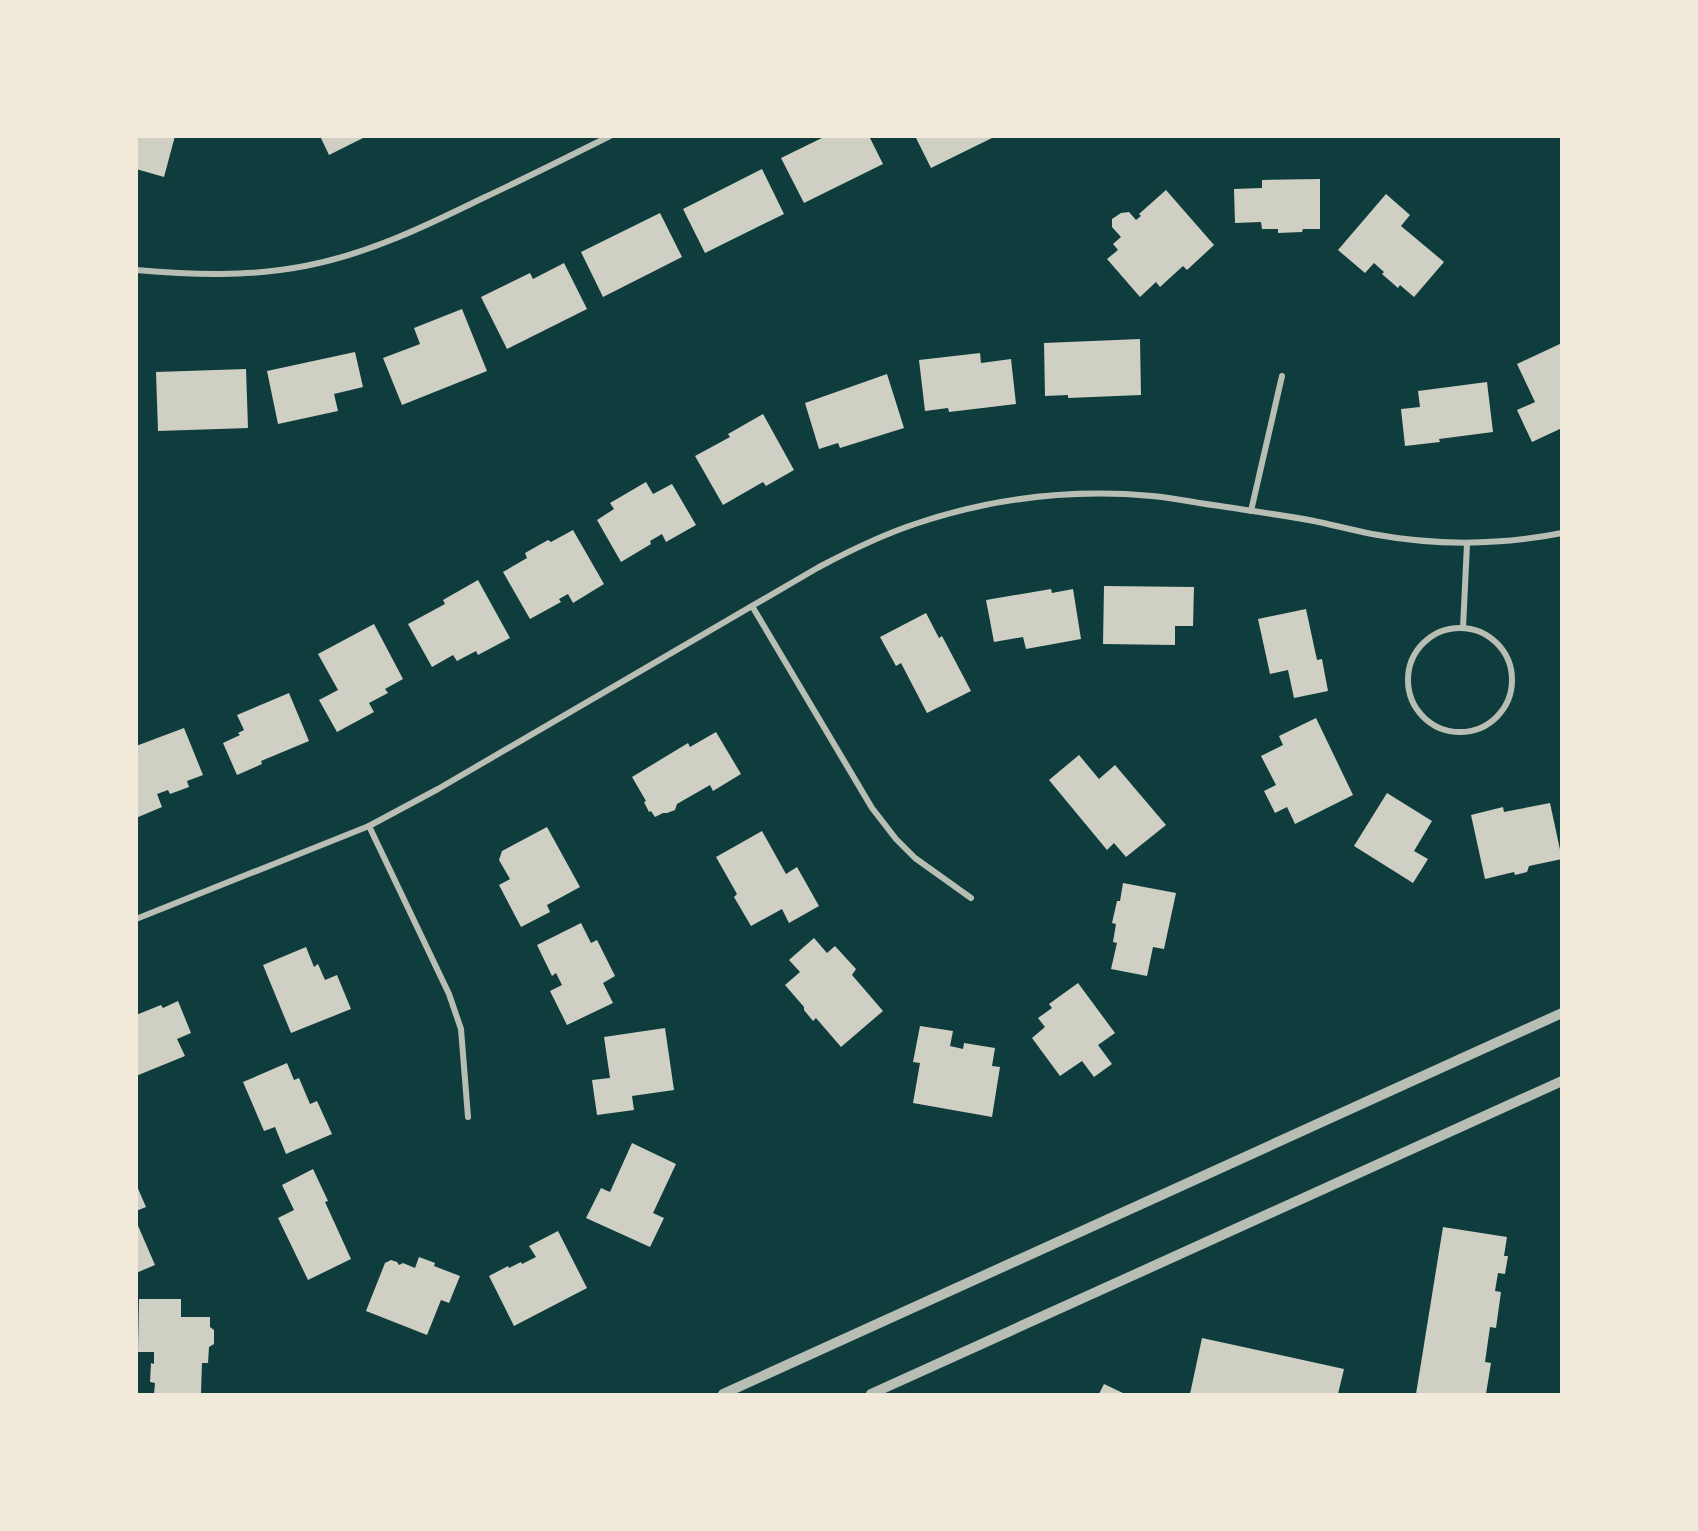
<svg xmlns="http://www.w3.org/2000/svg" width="1698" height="1531" font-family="'Alegreya Sans',sans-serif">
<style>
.building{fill:#cfcfc3}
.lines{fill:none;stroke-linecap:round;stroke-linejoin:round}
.minor{stroke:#b8beb3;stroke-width:6}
.tertiary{stroke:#b8beb3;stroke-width:10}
</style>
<rect width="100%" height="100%" fill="#0f3d3e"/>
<g class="building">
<polygon points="136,136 175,136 164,177 136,169"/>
<polygon points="320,136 367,136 329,155"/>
<polygon points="826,136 869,136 883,164 804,203 781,158"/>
<polygon points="915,136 991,136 992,138 931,168"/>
<polygon points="762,169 784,214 705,253 683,209"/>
<polygon points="1320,179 1320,229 1303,229 1302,232 1278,233 1278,229 1262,229 1261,222 1235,223 1234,189 1262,188 1262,180"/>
<polygon points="1166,190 1214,245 1187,270 1183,266 1160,287 1156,282 1140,297 1107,259 1118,250 1113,244 1121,237 1112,227 1112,219 1121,213 1129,212 1136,220 1141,216 1139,214"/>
<polygon points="1386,194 1410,215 1401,226 1444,262 1414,297 1400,285 1398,288 1382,274 1384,272 1374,263 1365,273 1338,250"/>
<polygon points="660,213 682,257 603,297 581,252"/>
<polygon points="564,263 587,309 507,349 481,297 530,273 533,279"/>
<polygon points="462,309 487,371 402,405 383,358 420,344 414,328"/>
<polygon points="1140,339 1141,395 1068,398 1068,395 1045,396 1044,343"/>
<polygon points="1562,343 1562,428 1532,442 1517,410 1535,402 1517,364"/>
<polygon points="355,352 363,387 334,394 338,411 278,424 267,371"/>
<polygon points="980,353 981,363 1011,359 1016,404 949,412 948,408 925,411 919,360"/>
<polygon points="246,369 248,428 158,431 156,372"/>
<polygon points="887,374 904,428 840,448 838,443 819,449 805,403"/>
<polygon points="1487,382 1493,432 1439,439 1440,442 1405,446 1401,409 1420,407 1418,391"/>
<polygon points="763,414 794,470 766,486 763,482 723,505 695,456 730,437 728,434"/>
<polygon points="646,482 653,494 672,484 696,525 666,542 662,534 650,541 651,544 621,562 597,520 614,509 610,503"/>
<polygon points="573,530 604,584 573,603 568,594 559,599 561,602 530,619 503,572 527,558 525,553 548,540 551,542"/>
<polygon points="478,580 510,638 478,655 476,651 457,661 453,655 432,667 408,624 445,604 443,600"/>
<polygon points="1104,586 1194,587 1193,626 1175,626 1175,645 1103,644"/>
<polygon points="1051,589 1052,593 1073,589 1081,639 1026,649 1023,637 994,642 986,600"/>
<polygon points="1306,609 1317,660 1322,659 1328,691 1294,698 1288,670 1270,674 1258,619"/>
<polygon points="926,613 939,638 942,636 971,691 927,713 901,663 896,666 880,637"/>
<polygon points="374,624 403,679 385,689 388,693 369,703 374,712 337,732 319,700 338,690 318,654"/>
<polygon points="289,693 309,741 261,761 262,764 237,775 223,743 240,735 238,733 244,730 237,715"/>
<polygon points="1316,718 1353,795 1295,824 1287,807 1275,813 1264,791 1276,785 1261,756 1283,745 1279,736"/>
<polygon points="184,728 203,775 187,781 189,787 170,794 168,790 157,794 162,807 136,818 136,746"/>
<polygon points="716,732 741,774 713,791 710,785 677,804 675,810 667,813 663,813 655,817 651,811 649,812 644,802 646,801 632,777 688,743 690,747"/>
<polygon points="1079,755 1099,779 1115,765 1166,825 1126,857 1114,843 1107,850 1049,780"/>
<polygon points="1387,793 1432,821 1414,851 1428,859 1413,883 1354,846"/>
<polygon points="1550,803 1562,859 1529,866 1527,872 1515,875 1514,872 1485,879 1471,815 1503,807 1504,812"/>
<polygon points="547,827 580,887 547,905 550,912 521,927 499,885 510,879 499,860 502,851"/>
<polygon points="762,831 786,874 797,867 819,906 789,923 782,909 751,926 734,897 737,894 716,857"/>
<polygon points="1123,883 1176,893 1164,949 1153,947 1147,976 1111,969 1117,943 1113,942 1116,924 1112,923 1117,901 1120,901"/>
<polygon points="581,923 591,943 597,940 615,976 603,983 613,1003 567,1025 550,991 562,985 556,973 552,976 537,945"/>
<polygon points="814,938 827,953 835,946 856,969 852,975 883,1011 841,1047 816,1018 813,1021 804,1010 804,1007 785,985 800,972 789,960"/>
<polygon points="306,947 314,967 318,964 325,980 337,975 351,1009 291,1033 263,965"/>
<polygon points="1078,983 1115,1033 1098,1045 1112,1064 1094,1077 1082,1061 1060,1076 1032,1038 1045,1027 1038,1018 1052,1008 1049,1004"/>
<polygon points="178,1001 191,1033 177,1039 185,1056 136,1076 136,1015 161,1005 163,1008"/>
<polygon points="920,1026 953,1031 950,1046 963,1049 964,1043 995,1048 992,1066 1000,1067 992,1117 913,1103 920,1063 913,1062"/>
<polygon points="665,1028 674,1090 632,1096 634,1110 597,1115 592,1080 610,1078 604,1037"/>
<polygon points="287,1063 294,1080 299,1078 310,1104 317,1101 332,1134 286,1154 275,1127 264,1131 243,1082"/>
<polygon points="632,1143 676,1164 653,1213 664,1218 650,1247 586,1218 601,1188 610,1192"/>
<polygon points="313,1169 328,1201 325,1202 351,1259 308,1280 278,1218 294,1210 282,1185"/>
<polygon points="136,1184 146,1207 136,1211"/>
<polygon points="136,1221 155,1265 136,1273"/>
<polygon points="1443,1227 1507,1237 1504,1256 1508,1256 1505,1274 1498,1273 1495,1291 1501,1292 1496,1328 1490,1327 1485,1362 1491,1363 1486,1394 1416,1394"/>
<polygon points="558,1231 587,1288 514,1326 489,1276 508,1266 509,1268 521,1262 522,1264 536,1257 529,1246"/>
<polygon points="419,1257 435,1263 434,1266 460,1276 449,1303 441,1300 427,1335 366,1311 385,1263 391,1260 397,1262 399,1265 403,1263 415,1268"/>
<polygon points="139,1299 181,1299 181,1317 210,1317 210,1327 214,1330 214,1344 209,1347 208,1363 202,1363 201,1394 154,1394 155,1383 150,1382 151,1363 154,1364 154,1352 138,1352"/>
<polygon points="1202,1338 1344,1369 1338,1394 1190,1394"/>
<polygon points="1104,1384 1125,1394 1099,1394"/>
</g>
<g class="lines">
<g class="minor">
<path d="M136,270C193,275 249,277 305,266C368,254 426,226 483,198C526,178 568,157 610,136"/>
<polyline points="1251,511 1282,376"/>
<polyline points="752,606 872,808 896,839 915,858 971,898"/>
<circle cx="1460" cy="680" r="52"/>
<polyline points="1463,628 1467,544"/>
<polyline points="369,826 449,994 461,1029 468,1117"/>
<path d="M136,919L369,826L438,789L819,567C851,550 884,534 918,523C993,498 1074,489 1152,496C1175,498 1197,503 1220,506C1251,511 1283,515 1314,521C1333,525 1352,530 1372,534C1437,546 1497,546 1562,533"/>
</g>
<g class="tertiary">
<polyline points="723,1394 1562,1013"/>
<polyline points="871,1394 1562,1081"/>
</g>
</g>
<rect width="1698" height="1531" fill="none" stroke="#f1e9da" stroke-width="276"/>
</svg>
